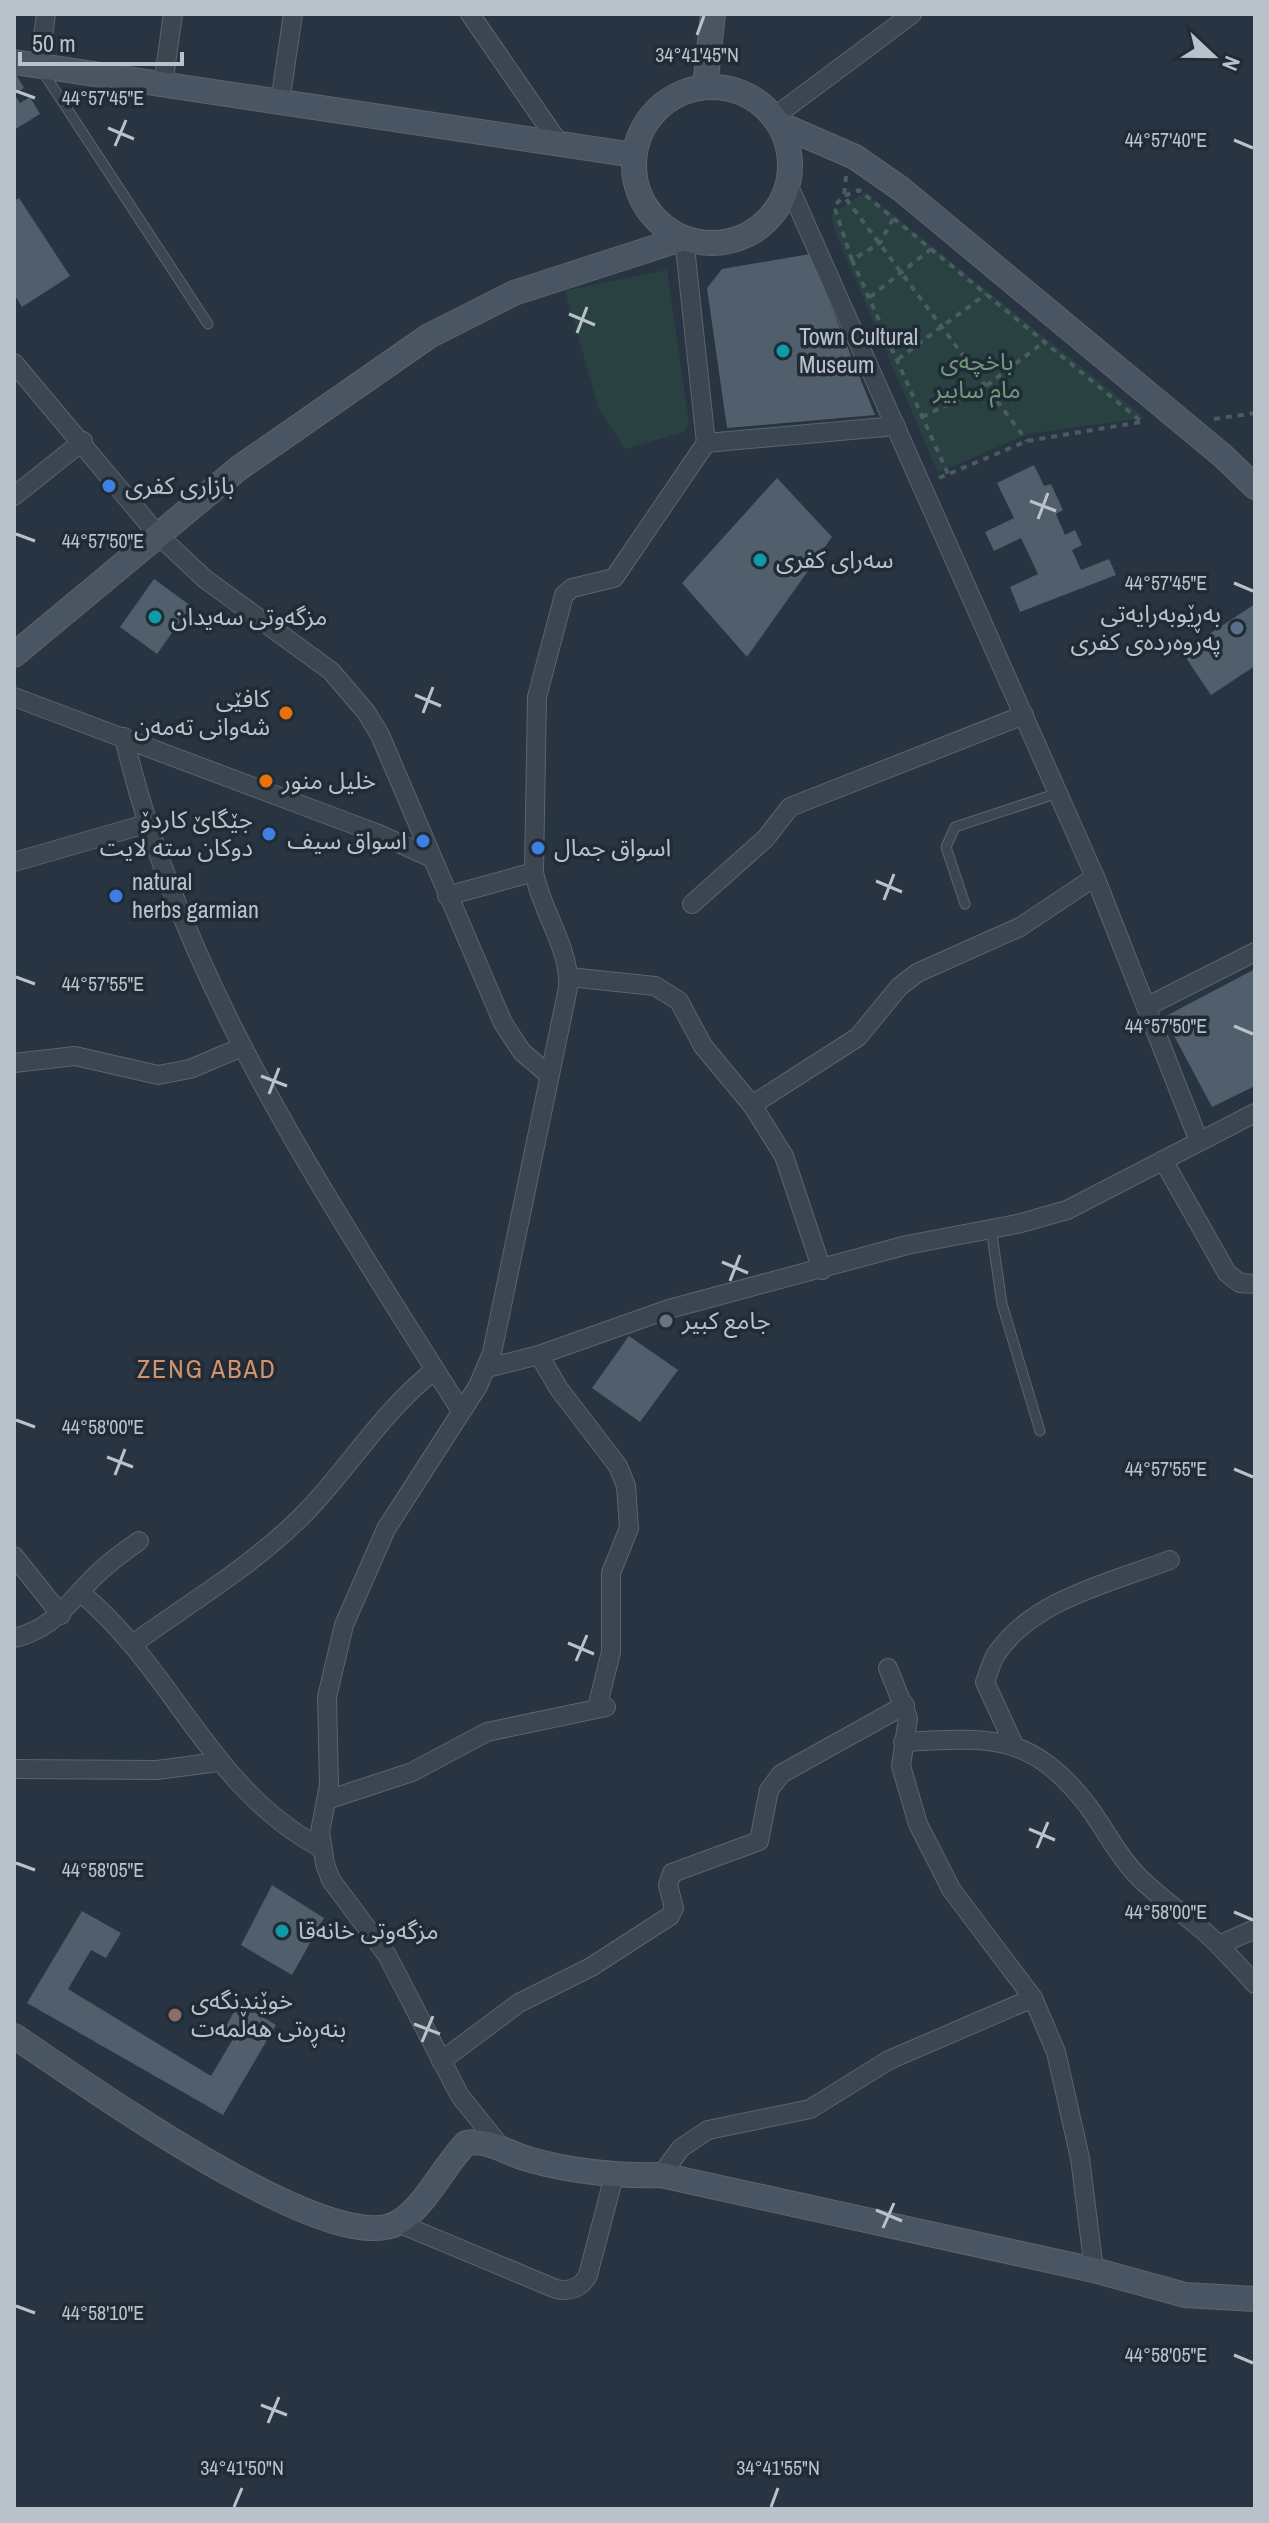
<svg xmlns="http://www.w3.org/2000/svg" width="1269" height="2523" font-family="'Archivo Narrow','Noto Sans Arabic',sans-serif">
<style>
.green{fill:#2a4142}
.building{fill:#515f6c}
.lines{fill:none;stroke-linecap:round;stroke-linejoin:round}
.lane-casing{stroke:#5a646e;stroke-width:11}
.street-casing{stroke:#5a646e;stroke-width:20}
.secondary-casing{stroke:#5a646e;stroke-width:26}
.path{stroke:#485d5f;stroke-width:4;stroke-dasharray:6 6;stroke-linecap:butt}
.lane{stroke:#3c4651;stroke-width:9}
.street{stroke:#3c4651;stroke-width:18}
.secondary{stroke:#4a5564;stroke-width:24}
.ticks{fill:none;stroke:#b9c1cb;stroke-width:3}
.culture-dot{fill:#0f9aa8;stroke:#202b36;stroke-width:3}
.shop-dot{fill:#3f7fe0;stroke:#202b36;stroke-width:3}
.service-dot{fill:#5c6f8a;stroke:#202b36;stroke-width:3}
.food-dot{fill:#e8710a;stroke:#202b36;stroke-width:3}
.worship-dot{fill:#6b7280;stroke:#202b36;stroke-width:3}
.education-dot{fill:#8d6e63;stroke:#202b36;stroke-width:3}
.labels{text-anchor:middle;stroke-width:7;stroke-linejoin:round;paint-order:stroke}
.poi-label{font-size:24px;fill:#b9c1cb;stroke:#202b36;text-anchor:start}
.park-label{font-size:24px;fill:#719b78;stroke:#202b36}
.neighbourhood-label{font-size:26px;letter-spacing:2px;fill:#d1926d;stroke:#202b36}
.ticks-label{font-size:20px;text-anchor:middle;fill:#b9c1cb;stroke:#202b36;stroke-width:7;stroke-linejoin:round;paint-order:stroke}
</style>
<rect width="100%" height="100%" fill="#283441"/>
<g class="green">
<polygon points="865,192 1145,418 1027,434 938,473 837,237 831,215"/>
<polygon points="667,270 689,424 684,432 625,449 599,409 565,291"/>
</g>
<g class="building">
<polygon points="14,71 24,88 14,94 20,103 30,97 40,114 14,130"/>
<polygon points="19,198 70,276 22,307 14,294 14,201"/>
<polygon points="810,254 875,415 727,428 707,288 722,269"/>
<polygon points="1034,465 1044,486 1051,484 1063,510 1056,514 1065,535 1075,530 1082,545 1072,550 1081,570 1109,559 1116,575 1020,612 1010,587 1038,574 1021,538 994,551 985,532 1014,518 997,483"/>
<polygon points="777,478 832,537 747,657 682,583"/>
<polygon points="154,579 191,606 157,654 120,627"/>
<polygon points="1255,604 1255,666 1211,695 1182,652"/>
<polygon points="1255,969 1255,1086 1212,1107 1164,1017"/>
<polygon points="629,1336 678,1370 640,1422 592,1388"/>
<polygon points="272,1885 324,1918 292,1975 241,1945"/>
<polygon points="82,1911 121,1933 106,1958 91,1950 68,1989 211,2076 236,2034 225,2028 239,2003 276,2025 223,2115 27,2003"/>
</g>
<g class="lines">
<g class="lane-casing">
<g id="lane">
<polyline points="41,69 208,324"/>
<polyline points="965,904 946,847 955,827 1058,793"/>
<polyline points="991,1228 1002,1304 1040,1431"/>
</g>
</g>
<g class="street-casing">
<g id="street">
<polyline points="470,14 559,143"/>
<polyline points="39,66 46,14"/>
<polyline points="163,85 173,14"/>
<polyline points="280,102 293,14"/>
<polyline points="774,117 912,14"/>
<polyline points="788,184 1095,877 1198,1139"/>
<polyline points="14,363 158,535 205,579 331,671 366,712 380,735 503,1023 522,1052 548,1074"/>
<polyline points="706,443 896,426"/>
<polyline points="14,496 83,441"/>
<polyline points="14,697 376,833 432,858"/>
<path d="M124,737C181,984 328,1198 461,1411"/>
<polyline points="14,862 146,824"/>
<polyline points="447,896 534,872"/>
<polyline points="692,904 766,838 790,807 1024,715"/>
<polyline points="569,977 655,986 679,1001 703,1046 752,1105 784,1156 822,1270"/>
<polyline points="1146,1007 1255,952"/>
<polyline points="14,1063 75,1056 158,1075 190,1069 242,1047"/>
<polyline points="752,1105 858,1037 899,987 917,973 1020,927 1095,877"/>
<polyline points="1163,1160 1227,1273 1240,1283 1255,1284"/>
<polyline points="539,1355 559,1389 618,1466 626,1486 629,1528 611,1573 611,1652 597,1708"/>
<polyline points="487,1368 539,1355 669,1309 907,1245 1017,1224 1067,1210 1255,1113"/>
<polyline points="14,1556 61,1615"/>
<path d="M80,1592C176,1672 208,1787 321,1848"/>
<path d="M14,1638C53,1629 67,1604 94,1577C108,1563 123,1552 139,1541"/>
<path d="M134,1643C191,1602 255,1564 304,1514C350,1467 382,1411 435,1370"/>
<polyline points="888,1668 908,1718 901,1766 918,1824 951,1889 1033,1998 1056,2052 1080,2158 1094,2270"/>
<path d="M903,1742C989,1738 1030,1731 1088,1806C1104,1828 1116,1852 1134,1872C1153,1893 1177,1909 1199,1927C1220,1944 1237,1965 1255,1984"/>
<path d="M1014,1745L985,1682C989,1673 991,1661 997,1653C1034,1599 1112,1582 1170,1560"/>
<polyline points="14,1769 157,1770 218,1762"/>
<polyline points="327,1800 412,1772 487,1732 606,1707"/>
<polyline points="1219,1945 1255,1929"/>
<polyline points="441,2061 519,2003 591,1967 670,1916 674,1908 668,1885 672,1873 759,1841 769,1790 781,1774 905,1705"/>
<path d="M501,2147L460,2096L387,1955L331,1880L325,1864L320,1832L329,1785L327,1697L344,1625L386,1529L478,1386L492,1353L568,988C571,949 541,911 534,872L537,697L564,595L572,588L614,578L706,443L684,238"/>
<polyline points="661,2175 681,2148 708,2130 810,2109 889,2060 1033,1998"/>
<path d="M398,2223L556,2289C570,2292 581,2288 588,2275L614,2176"/>
</g>
</g>
<g class="secondary-casing">
<g id="secondary">
<polyline points="14,62 634,155"/>
<polyline points="705,86 713,14"/>
<circle cx="712" cy="165" r="78"/>
<polyline points="779,124 855,157 901,189 1223,456 1255,487"/>
<polyline points="14,655 239,468 429,336 514,293 684,238"/>
<path d="M14,2036C77,2077 333,2264 399,2222C427,2204 443,2167 466,2143C491,2139 507,2154 531,2160C574,2172 617,2176 661,2175L1094,2270L1185,2295L1255,2299"/>
</g>
</g>
<g class="path">
<polyline points="846,176 844,196 1027,441"/>
<polyline points="893,219 880,243 852,260 834,206 844,196 859,190 1142,422"/>
<polyline points="852,260 948,474"/>
<polyline points="870,297 931,249"/>
<polyline points="898,359 986,294"/>
<polyline points="922,417 986,386 1044,342"/>
<polyline points="1214,419 1255,413"/>
<polyline points="939,478 1027,441 1141,422"/>
</g>
<use href="#lane" class="lane"/>
<use href="#street" class="street"/>
<use href="#secondary" class="secondary"/>
</g>
<path class="ticks" d="M697,35L704,16M16,91L35,98M108,128L134,139M1234,140L1253,148M115,146L126,120M569,314L595,325M577,333L587,307M1030,501L1056,511M1038,519L1048,493M16,534L35,541M1234,583L1253,591M415,695L441,706M423,713L433,687M876,881L902,892M884,900L894,874M16,977L35,984M1234,1026L1253,1034M261,1076L287,1086M269,1094L279,1068M722,1262L748,1273M730,1281L740,1255M16,1420L35,1427M107,1457L133,1467M1234,1469L1253,1477M115,1475L125,1449M568,1643L594,1654M576,1661L587,1635M1029,1829L1055,1840M1037,1848L1048,1822M16,1863L35,1870M1234,1912L1253,1920M414,2024L440,2034M422,2042L433,2016M876,2210L902,2221M883,2228L894,2203M16,2306L35,2313M1234,2355L1253,2363M261,2405L287,2415M268,2423L279,2397M234,2507L242,2488M771,2507L778,2488"/>
<g class="culture-dot">
<circle cx="783" cy="351" r="8"/>
<circle cx="760" cy="560" r="8"/>
<circle cx="155" cy="617" r="8"/>
<circle cx="282" cy="1931" r="8"/>
</g>
<g class="shop-dot">
<circle cx="109" cy="486" r="8"/>
<circle cx="269" cy="834" r="8"/>
<circle cx="423" cy="841" r="8"/>
<circle cx="538" cy="848" r="8"/>
<circle cx="116" cy="896" r="8"/>
</g>
<circle class="service-dot" cx="1237" cy="628" r="8"/>
<g class="food-dot">
<circle cx="286" cy="713" r="8"/>
<circle cx="266" cy="781" r="8"/>
</g>
<circle class="worship-dot" cx="666" cy="1321" r="8"/>
<circle class="education-dot" cx="175" cy="2015" r="8"/>
<g class="labels">
<g class="poi-label">
<text x="799" y="345">Town Cultural<tspan x="799" dy="28">Museum</tspan></text>
<text x="125" y="494">بازاری کفری</text>
<text x="776" y="568">سەرای کفری</text>
<text x="1221" y="622" text-anchor="end">بەڕێوبەرایەتی<tspan x="1221" dy="28">پەروەردەی کفری</tspan></text>
<text x="171" y="625">مزگەوتی سەیدان</text>
<text x="270" y="707" text-anchor="end">کافێی<tspan x="270" dy="28">شەوانی تەمەن</tspan></text>
<text x="282" y="789">خلیل منور</text>
<text x="253" y="828" text-anchor="end">جێگاێ کاردۆ<tspan x="253" dy="28">دوکان ستە لایت</tspan></text>
<text x="407" y="849" text-anchor="end">اسواق سيف</text>
<text x="554" y="856">اسواق جمال</text>
<text x="132" y="890">natural<tspan x="132" dy="28">herbs garmian</tspan></text>
<text x="682" y="1329">جامع كبير</text>
<text x="298" y="1939">مزگەوتی خانەقا</text>
<text x="191" y="2009">خوێندنگەی<tspan x="191" dy="28">بنەڕەتی هەڵمەت</tspan></text>
</g>
<g class="park-label">
<text x="977" y="370">باخچەی<tspan x="977" dy="28">مام سابیر</tspan></text>
</g>
<g class="neighbourhood-label">
<text x="207" y="1378">ZENG ABAD</text>
</g>
</g>
<g class="ticks-label">
<text x="697" y="62">34°41'45"N</text>
<text x="103" y="105">44°57'45"E</text>
<text x="1166" y="147">44°57'40"E</text>
<text x="103" y="548">44°57'50"E</text>
<text x="1166" y="590">44°57'45"E</text>
<text x="103" y="991">44°57'55"E</text>
<text x="1166" y="1033">44°57'50"E</text>
<text x="103" y="1434">44°58'00"E</text>
<text x="1166" y="1476">44°57'55"E</text>
<text x="103" y="1877">44°58'05"E</text>
<text x="1166" y="1919">44°58'00"E</text>
<text x="103" y="2320">44°58'10"E</text>
<text x="1166" y="2362">44°58'05"E</text>
<text x="242" y="2475">34°41'50"N</text>
<text x="778" y="2475">34°41'55"N</text>
</g>
<rect width="1269" height="2523" fill="none" stroke="#b9c1cb" stroke-width="32"/>
<g transform="translate(1213 56) rotate(112)" stroke="#202b36" stroke-width="6" paint-order="stroke">
<path d="M0-6L14 30L0 20L-14 30Z" fill="#b9c1cb"/>
<text y="-12" font-size="22" font-weight="bold" text-anchor="middle" fill="#b9c1cb">N</text>
</g>
<path d="M20 52v12h162v-12" fill="none" stroke="#b9c1cb" stroke-width="4"/>
<text x="32" y="52" font-size="24" fill="#b9c1cb" stroke="#202b36" stroke-width="6" paint-order="stroke">50 m</text>
</svg>
